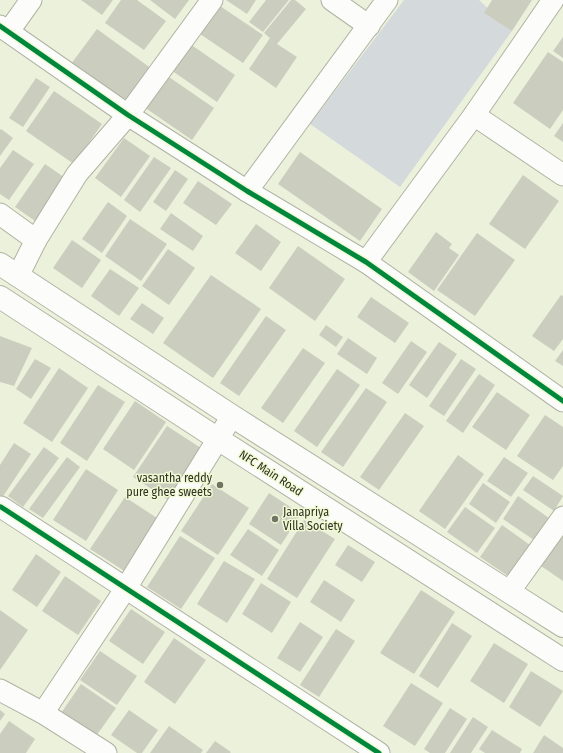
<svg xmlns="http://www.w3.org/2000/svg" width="563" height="753" font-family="'Fira Sans Condensed',sans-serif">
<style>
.green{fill:#d4dadc}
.building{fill:#cbcebf}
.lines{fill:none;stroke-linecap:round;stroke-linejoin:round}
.minor-casing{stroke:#b0b3a3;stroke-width:23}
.secondary-casing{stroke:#b0b3a3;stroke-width:24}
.minor{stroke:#fcfdfa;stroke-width:21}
.secondary{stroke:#fcfdfa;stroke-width:22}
.cycleway-casing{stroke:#f1f9d4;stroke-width:8}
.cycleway{stroke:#00873e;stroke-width:5}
.poi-dot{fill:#707464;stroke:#f1f9d4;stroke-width:1.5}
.labels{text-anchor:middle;stroke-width:3;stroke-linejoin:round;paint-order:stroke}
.street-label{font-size:12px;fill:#2e3123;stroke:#f1f9d4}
.poi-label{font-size:12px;fill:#2e3123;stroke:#f1f9d4;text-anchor:end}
</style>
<rect width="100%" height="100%" fill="#ecf1dc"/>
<polygon class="green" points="404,0 479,0 512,31 400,187 310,124"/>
<g class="building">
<polygon points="81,0 113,0 102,15"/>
<polygon points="121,0 137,0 166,21 144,50 105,23"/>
<polygon points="150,0 189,0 175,19"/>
<polygon points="226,0 256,0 247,14"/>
<polygon points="266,0 289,0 263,32 249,22"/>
<polygon points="291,0 295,0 306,9 277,44 297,57 276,88 249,69 270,38 264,33"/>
<polygon points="492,0 532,0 512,31 484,13"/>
<polygon points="220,6 263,35 243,63 200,34"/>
<polygon points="97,29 152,69 126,105 71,64"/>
<polygon points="563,37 563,58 553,51"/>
<polygon points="190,44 235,75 217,102 171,70"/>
<polygon points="548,52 563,62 563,110 550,129 513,103"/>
<polygon points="166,75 214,108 192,140 144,107"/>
<polygon points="36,78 50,87 23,127 9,118"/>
<polygon points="54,91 102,124 74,164 26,131"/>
<polygon points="563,123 563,142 554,136"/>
<polygon points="1,129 13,138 0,156 0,130"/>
<polygon points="124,138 150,156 121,197 95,178"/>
<polygon points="13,150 34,164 9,200 0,194 0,168"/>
<polygon points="300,152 382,209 360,241 278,184"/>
<polygon points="154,157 171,168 140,212 124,200"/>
<polygon points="45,164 71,182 41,225 15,207"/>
<polygon points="175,170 188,179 166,211 153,202"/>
<polygon points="523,175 559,201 525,249 489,224"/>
<polygon points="198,181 232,204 216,225 183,203"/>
<polygon points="108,202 127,216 102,253 82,239"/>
<polygon points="171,213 203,236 193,251 160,229"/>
<polygon points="130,219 167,244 141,281 105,256"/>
<polygon points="256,224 281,242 261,271 235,253"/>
<polygon points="436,232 452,244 449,248 459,255 434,291 408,272"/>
<polygon points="477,233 515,260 475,316 437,290"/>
<polygon points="72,240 101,260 82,288 53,268"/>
<polygon points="298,246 345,279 315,321 269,288"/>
<polygon points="168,249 195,268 169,305 142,286"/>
<polygon points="110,269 139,288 119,316 91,296"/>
<polygon points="211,275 261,309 213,378 163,343"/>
<polygon points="561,295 563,296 563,339 554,351 532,336"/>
<polygon points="371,297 409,323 395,343 357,317"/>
<polygon points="142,303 164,318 153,334 130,319"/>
<polygon points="266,316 286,330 239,396 220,383"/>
<polygon points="326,325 343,337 336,347 319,335"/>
<polygon points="0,336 32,348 14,386 0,382"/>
<polygon points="348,338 377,358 367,374 337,354"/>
<polygon points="411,341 427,352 398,394 382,383"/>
<polygon points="439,342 457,354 427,398 409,385"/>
<polygon points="303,348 325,363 283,423 261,408"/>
<polygon points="563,350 563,366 555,361"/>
<polygon points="35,359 51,368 31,399 16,389"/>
<polygon points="461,359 476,369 444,416 429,406"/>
<polygon points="59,368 88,388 52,442 23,423"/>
<polygon points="337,369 360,385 317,447 294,431"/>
<polygon points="479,374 495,385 463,433 446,421"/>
<polygon points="98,385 125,402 87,461 60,443"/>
<polygon points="366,388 387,402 343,467 321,452"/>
<polygon points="497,392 530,415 506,450 472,427"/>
<polygon points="135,401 166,422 134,470 103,449"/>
<polygon points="405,413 424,426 379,490 360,477"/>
<polygon points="545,415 563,427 563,466 553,480 517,456"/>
<polygon points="167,426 204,450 170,501 133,477"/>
<polygon points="14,443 31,454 0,501 0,465"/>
<polygon points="44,447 59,458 23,507 8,496"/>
<polygon points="458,455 484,474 445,529 419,511"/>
<polygon points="67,457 80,467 43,518 29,509"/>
<polygon points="504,457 528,473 511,497 487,481"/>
<polygon points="86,469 118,490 86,541 53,520"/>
<polygon points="533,476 563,496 554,511 523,490"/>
<polygon points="483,483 510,502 496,523 469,504"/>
<polygon points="212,484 249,508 218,555 181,531"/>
<polygon points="269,493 301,514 281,545 249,524"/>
<polygon points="518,496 549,518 534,540 503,519"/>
<polygon points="125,497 160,520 126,572 90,549"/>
<polygon points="465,507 495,528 477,553 447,532"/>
<polygon points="304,520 335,539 297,598 267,579"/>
<polygon points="502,525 530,545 508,576 480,557"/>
<polygon points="248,529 279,550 262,576 230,555"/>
<polygon points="563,534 563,581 541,566"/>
<polygon points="180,536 215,558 181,609 147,587"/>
<polygon points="348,545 375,562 362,582 335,565"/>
<polygon points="36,554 61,572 37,607 12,590"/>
<polygon points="224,561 255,579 227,623 197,604"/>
<polygon points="65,576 101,601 78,635 42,611"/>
<polygon points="324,580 355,600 341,622 310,602"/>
<polygon points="261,583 291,602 272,633 242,614"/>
<polygon points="421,590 455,612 414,674 380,653"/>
<polygon points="131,609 165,632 143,664 109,641"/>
<polygon points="0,610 28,630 0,670"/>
<polygon points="300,622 323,637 300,672 277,658"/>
<polygon points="452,623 472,636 438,688 419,676"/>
<polygon points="336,629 355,641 319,697 300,685"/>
<polygon points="174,638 206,660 175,704 144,682"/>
<polygon points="494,643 528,664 504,703 470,681"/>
<polygon points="100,651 137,676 117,705 80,680"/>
<polygon points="531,671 563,691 540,727 509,707"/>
<polygon points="411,683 443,703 415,746 383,726"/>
<polygon points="81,684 116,708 94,739 59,716"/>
<polygon points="450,708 467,719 445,753 430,753 424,749"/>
<polygon points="0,710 5,714 0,721"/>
<polygon points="129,710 158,730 142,753 137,753 111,735"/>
<polygon points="473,717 488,727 471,753 450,753"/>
<polygon points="9,721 35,739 26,753 0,753 0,734"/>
<polygon points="169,726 203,750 201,753 150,753"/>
<polygon points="492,730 522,749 520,753 485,753 479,749"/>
<polygon points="544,735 563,748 563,753 533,753"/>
<polygon points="215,741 231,752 230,753 206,753"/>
</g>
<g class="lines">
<g class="minor-casing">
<g id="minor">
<polyline points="332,0 369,26"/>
<polyline points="0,26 128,115 247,191 366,262 563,401"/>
<polyline points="9,31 31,0"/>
<polyline points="474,115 563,175"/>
<polyline points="247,191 387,0"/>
<polyline points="0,214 36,240"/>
<polyline points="366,262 474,115 553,0"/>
<polyline points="18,276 36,240 77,174 128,115 212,0"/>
<polyline points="1,507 379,753"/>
<polyline points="509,592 563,517"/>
<polyline points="0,690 43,713 106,753"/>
<polyline points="43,713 126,588 232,416"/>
</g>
</g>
<g class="secondary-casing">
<g id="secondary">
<polyline points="0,264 232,416 563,626"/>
<polyline points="0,297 218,439 563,660"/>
</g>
</g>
<use href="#minor" class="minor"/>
<use href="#secondary" class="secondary"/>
<g class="cycleway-casing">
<g id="cycleway">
<polyline points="0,26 128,115 247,191 366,262 563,401"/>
<polyline points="1,507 379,753"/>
</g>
</g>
<use href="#cycleway" class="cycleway"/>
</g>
<g class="poi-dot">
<circle cx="220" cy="485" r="4"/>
<circle cx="275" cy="519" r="4"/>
</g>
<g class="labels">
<g class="street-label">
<text transform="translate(271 473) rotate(33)" y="4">NFC Main Road</text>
</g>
<g class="poi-label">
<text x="212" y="482">vasantha reddy<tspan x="212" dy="14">pure ghee sweets</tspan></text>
<text x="283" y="516" text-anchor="start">Janapriya<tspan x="283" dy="14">Villa Society</tspan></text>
</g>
</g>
</svg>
